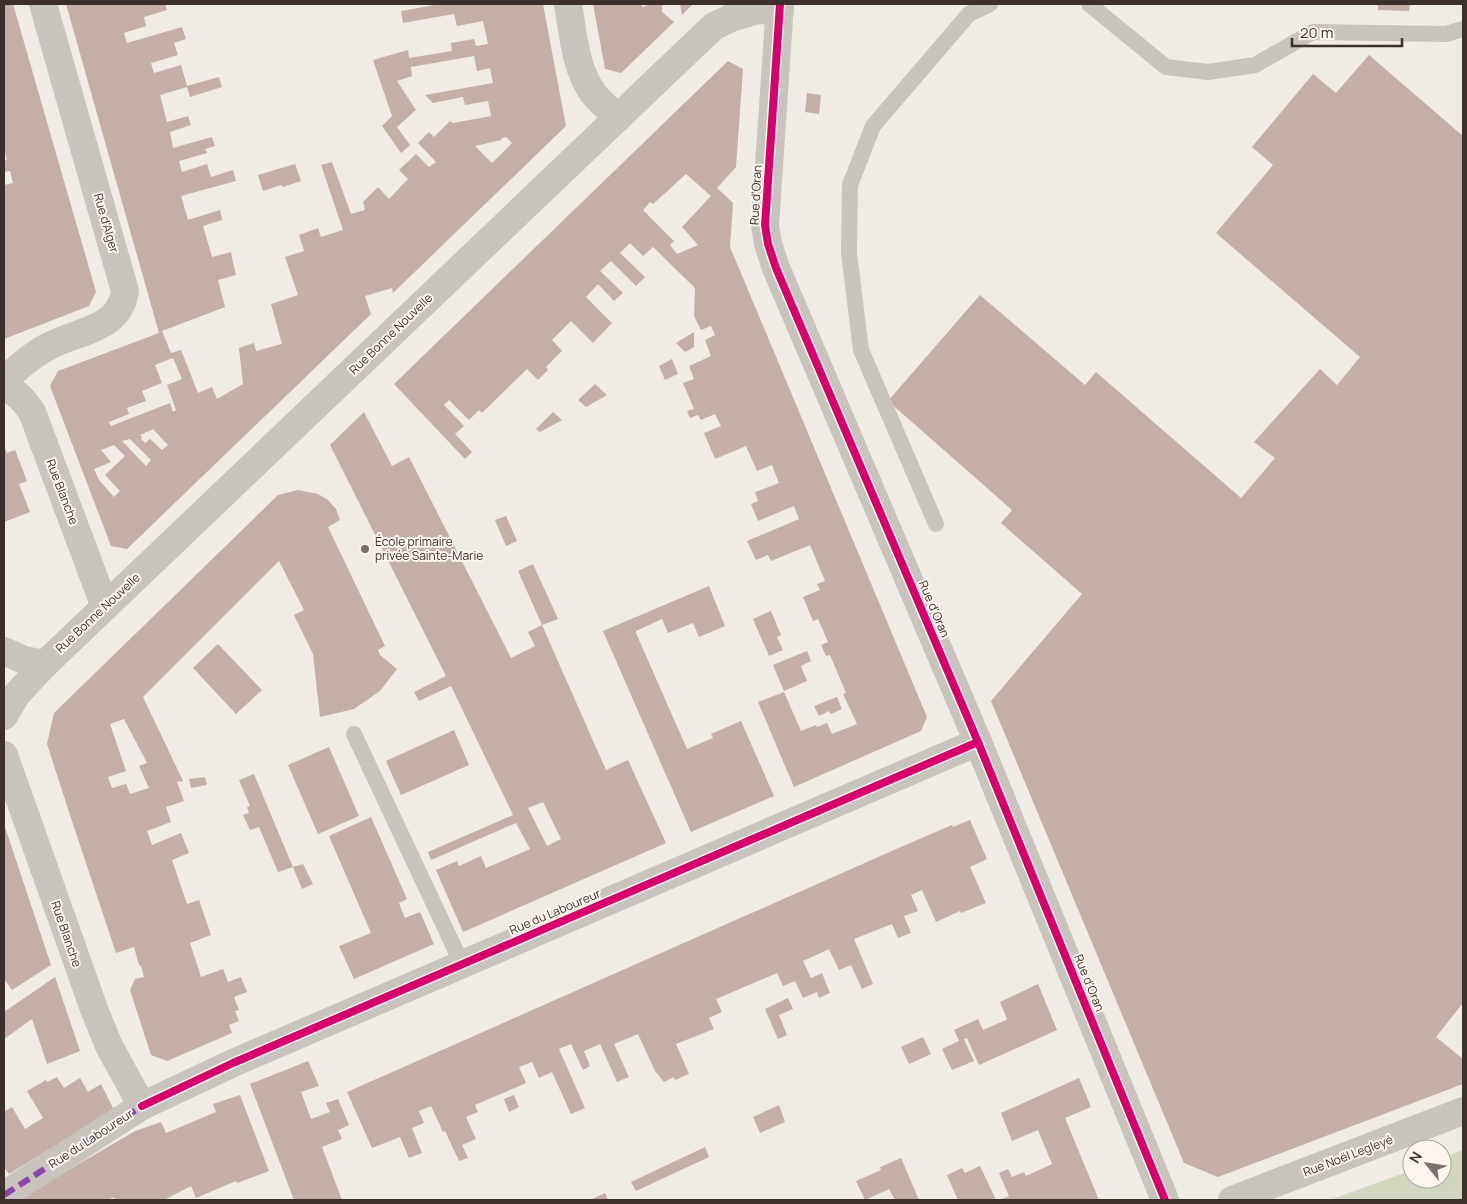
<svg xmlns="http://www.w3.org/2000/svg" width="1467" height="1204" font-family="Manrope,sans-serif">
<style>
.green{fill:#d1d6bf}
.building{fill:#c3afa7;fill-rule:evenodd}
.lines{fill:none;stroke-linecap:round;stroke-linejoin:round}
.lane{stroke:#c9c3be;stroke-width:16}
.street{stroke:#c9c3be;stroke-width:28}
.quiet{stroke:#8e44ad;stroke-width:6;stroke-dasharray:12 6;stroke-linecap:butt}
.cycleway-casing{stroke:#fbf5ee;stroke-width:11}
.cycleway{stroke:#d6006c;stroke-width:8}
.poi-dot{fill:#7a716c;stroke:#fbf5ee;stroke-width:2}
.labels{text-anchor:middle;stroke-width:4;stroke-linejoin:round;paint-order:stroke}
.street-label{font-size:12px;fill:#3b302b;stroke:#fbf5ee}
.poi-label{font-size:12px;fill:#3b302b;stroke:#fbf5ee;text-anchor:start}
</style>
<rect width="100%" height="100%" fill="#f0ebe5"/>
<polygon class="green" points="1463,1150 1463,1200 1330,1200 1412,1170 1412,1179 1442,1179 1442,1158"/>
<g class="building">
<polygon points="4,4 13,4 96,292 89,306 4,339 4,185 13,183 10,171 4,172 4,161 7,160 4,148"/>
<path d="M66,4H165L167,10L144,17L146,26L124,33L127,43L182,27L186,39L174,43L178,55L151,63L154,73L181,65L187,86L219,77L222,87L190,97L187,87L160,95L167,122L188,116L191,125L170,132L173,148L212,137L215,146L205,149L207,153L179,161L182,172L207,164L211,177L233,170L236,181L181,196L188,220L220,210L222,220L203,226L212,257L231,252L232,258L236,275L218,280L225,307L162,331L171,353L181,350L198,393L212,387L217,399L243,384L239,348L254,343L256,351L282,344L271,304L298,295L285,257L304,251L299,235L318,228L321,237L343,230L321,165L332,162L351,214L365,210L363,202L378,187L389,199L408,179L399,170L416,154L429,167L436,162L418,143L429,132L434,137L450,121L453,123L491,116L488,101L465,105L463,97L433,103L425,95L493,83L490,68L477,71L474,56L411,67L412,76L397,81L416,110L397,127L410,145L401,153L382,126L392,116L373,60L408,50L409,58L452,51L451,43L474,39L476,46L488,44L483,21L457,26L454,14L403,23L401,11L440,4H543L566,126L393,293L392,288L365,296L371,314L127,549L111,546L50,386L58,371L159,333ZM506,137L512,143L492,163L475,146L501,140L502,138ZM173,358L182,379L167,385L176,410L173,412L170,403L111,426L109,422L129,414L127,408L146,401L142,391L162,383L155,365ZM153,429L168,445L162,450L150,439L145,443L141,439L142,437L140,435ZM130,439L151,460L146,466L122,441ZM114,445L125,456L105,475L120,491L114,497L99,480L94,469L111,462L101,450Z"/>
<polygon points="593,4 642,4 642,7 651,4 662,4 662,12 674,22 621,73 605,69"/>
<polygon points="680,4 693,4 682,15"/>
<polygon points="1378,4 1410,4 1409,11 1378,10"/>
<polygon points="1369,55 1463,136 1463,1003 1436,1037 1463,1059 1463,1084 1218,1177 1184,1163 991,701 1082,594 1001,523 1012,510 888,401 980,295 1085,385 1096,372 1241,498 1275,458 1254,442 1320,369 1337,385 1360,357 1216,233 1273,165 1252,147 1313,74 1336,93"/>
<path d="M728,61L743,69L736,167L717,188L733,203L730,247L927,717L921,731L794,787L758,702L784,692L801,731L816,725L817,727L827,723L832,734L857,724L843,694L846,693L830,655L826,656L821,645L828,642L818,619L813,621L803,597L820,590L817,584L825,581L810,545L771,561L768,555L756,560L747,541L799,519L794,506L758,521L751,504L758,501L755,492L779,483L772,465L757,471L746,446L715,459L704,433L721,426L715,414L701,420L698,415L690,418L687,411L694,409L683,383L694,379L689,366L711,356L705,340L715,335L711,326L701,330L694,316L695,288L653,247L643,256L630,243L620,253L645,277L636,286L611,261L600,271L623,293L614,301L598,284L586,297L612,323L593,343L571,321L552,340L562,351L546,367L548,370L538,380L527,369L482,413L479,410L469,420L449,400L444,405L464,426L455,434L472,452L465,459L394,384ZM686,174L711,196L682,227L698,245L677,254L670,245L674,241L643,210L650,202L653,204Z"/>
<polygon points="807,93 821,95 819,114 805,112"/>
<polygon points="295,164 301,181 283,187 281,185 263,191 258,175"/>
<polygon points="694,332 694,347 685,352 676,343"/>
<polygon points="672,359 678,374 665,380 659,366"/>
<polygon points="595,384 607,395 586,407 578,400"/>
<path d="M364,412L392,466L409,457L511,658L535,646L528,632L542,625L606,770L628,760L666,843L463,932L436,870L457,861L459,866L481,856L486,868L530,849L516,823L431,860L428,852L513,815L451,686L419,701L414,692L446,676L330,445ZM543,802L561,839L547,846L528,808Z"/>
<polygon points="553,412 562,420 540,432 536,429"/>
<polygon points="4,445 7,453 15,450 27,481 19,484 30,512 4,522"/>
<path d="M298,490L318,494L328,500L336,509L340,520L328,527L385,646L378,650L380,655L397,669L380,691L354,709L320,717L313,654L294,615L304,610L279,561L143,697L183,781L177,782L184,801L166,807L171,822L147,831L152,845L181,833L189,853L172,860L187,904L199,900L211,935L190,943L201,977L223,969L228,982L241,977L247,992L234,997L239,1010L235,1011L239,1021L229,1025L232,1033L167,1061L151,1055L130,990L135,979L144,977L141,966L139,965L134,947L116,953L70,815L47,744L54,713L278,495ZM124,719L147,763L139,766L149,788L130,794L126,784L112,788L108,777L126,771L110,724Z"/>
<polygon points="506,516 517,541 506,546 495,520"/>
<polygon points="533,564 558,619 542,625 518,571"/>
<polygon points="709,586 725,626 699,637 693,623 668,633 662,619 636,631 636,633 687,749 713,738 711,734 741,721 774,796 691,832 603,631"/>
<polygon points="771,611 781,635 777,637 783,650 769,656 753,619"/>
<polygon points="218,644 262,690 236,714 193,668"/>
<polygon points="807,651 811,661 801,666 807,681 784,691 773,665"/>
<polygon points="837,697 842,709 831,714 829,711 819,716 814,706"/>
<polygon points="454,730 469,765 401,795 386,761"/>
<polygon points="329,747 359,816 318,834 288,765"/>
<polygon points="254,774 284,846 293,867 278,872 259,827 250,830 243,815 249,813 247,807 250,806 239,780"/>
<polygon points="205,777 207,785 191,788 189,779"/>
<polygon points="371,817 407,899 399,903 405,918 420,912 434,944 354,979 339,946 371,933 329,836"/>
<polygon points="970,820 987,859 970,867 986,903 961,913 960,911 936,922 922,890 911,895 918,911 904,916 911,933 898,938 892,924 854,939 873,984 862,989 851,965 839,970 829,949 803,961 811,978 822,973 830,993 819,998 817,992 803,998 795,981 783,986 777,973 716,999 722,1012 709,1018 714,1029 676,1044 689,1074 675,1080 674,1077 664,1082 655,1071 638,1034 614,1044 629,1077 617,1082 600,1044 584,1051 590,1066 583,1070 571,1044 559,1049 585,1108 571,1114 552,1072 539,1078 532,1062 519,1067 526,1083 475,1105 478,1112 466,1117 476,1139 462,1145 468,1158 459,1161 445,1131 443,1132 431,1106 419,1111 424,1123 412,1128 422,1153 409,1158 400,1137 372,1148 347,1092 903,846 952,825 953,827"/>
<polygon points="4,824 51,965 12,990 4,979"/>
<polygon points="303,864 313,884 302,889 293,867"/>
<polygon points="55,977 80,1051 47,1064 32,1019 4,1039 4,1012"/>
<polygon points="1038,984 1057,1030 979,1065 967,1038 964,1039 974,1061 952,1070 942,1049 959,1041 954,1030 978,1019 983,1030 1006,1020 1007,1019 1000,1002"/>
<polygon points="788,998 793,1009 779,1015 787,1035 778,1039 765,1009"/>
<polygon points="923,1037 931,1054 909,1064 901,1047"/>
<polygon points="308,1061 319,1086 301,1092 311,1119 330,1112 326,1103 338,1099 349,1125 338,1130 342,1139 322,1147 342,1200 294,1200 250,1084"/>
<polygon points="57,1077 64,1088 80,1078 88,1092 101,1084 114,1110 9,1174 4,1167 4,1112 12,1107 25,1129 43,1118 27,1091 46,1080 47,1082"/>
<polygon points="1079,1078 1091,1107 1065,1118 1099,1200 999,1200 1009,1196 999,1173 1008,1169 1012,1177 1024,1172 1026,1176 1052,1164 1038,1130 1012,1141 1001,1113"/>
<polygon points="240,1095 269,1171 237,1183 236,1181 196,1198 191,1186 164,1200 115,1200 114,1197 108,1200 17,1200 135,1131 161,1122 166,1133 216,1112 213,1104"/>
<polygon points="514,1095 519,1107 509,1112 504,1099"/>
<polygon points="779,1105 785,1122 760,1133 753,1117"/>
<polygon points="705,1147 709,1157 636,1191 631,1182"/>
<polygon points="901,1158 919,1200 895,1200 889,1189 865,1200 856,1181 881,1170 880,1167"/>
<polygon points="980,1166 996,1200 958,1200 947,1175 962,1168 965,1173"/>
<polygon points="605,1193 608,1200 590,1200"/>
</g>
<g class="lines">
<g class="lane">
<polyline points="1089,4 1166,67 1208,72 1255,65 1313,32 1446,34 1463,29"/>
<polyline points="936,524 861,350 849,253 850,185 873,126 969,14 990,4"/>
<polyline points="354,734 462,964"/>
</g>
<g class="street">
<path d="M568,4C573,33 575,68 593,93C600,102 610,110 618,118"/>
<polyline points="780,4 765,225 768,244 776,268 978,742 1165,1200"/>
<path d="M4,380C19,367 33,354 51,345C79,331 120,329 125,291L43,4"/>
<path d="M4,388C17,391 25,402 32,412L105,607"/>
<polyline points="4,651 24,660 45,664"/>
<polyline points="4,716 17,694 45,664 714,26 731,18 757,10 780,11"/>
<polyline points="4,755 94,1009 109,1046 142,1106"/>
<polyline points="4,1195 142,1106 233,1063 978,742"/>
<polyline points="1232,1200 1463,1111"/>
</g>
<polyline class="quiet" points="4,1195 142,1106"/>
<g class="cycleway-casing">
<g id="cycleway">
<polyline points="780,4 765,225 768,244 776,268 978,742 1165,1200"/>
<polyline points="142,1106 233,1063 978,742"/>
</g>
</g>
<use href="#cycleway" class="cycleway"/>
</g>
<circle class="poi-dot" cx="365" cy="549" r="5"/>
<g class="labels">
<g class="street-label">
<text transform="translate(756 195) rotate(-87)" y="4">Rue d'Oran</text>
<text transform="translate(106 223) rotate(74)" y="4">Rue d'Alger</text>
<text transform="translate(391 334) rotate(-44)" y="4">Rue Bonne Nouvelle</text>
<text transform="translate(62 492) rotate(69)" y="4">Rue Blanche</text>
<text transform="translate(934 609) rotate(67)" y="4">Rue d'Oran</text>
<text transform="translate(98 613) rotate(-43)" y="4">Rue Bonne Nouvelle</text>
<text transform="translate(555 912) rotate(-23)" y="4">Rue du Laboureur</text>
<text transform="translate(66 934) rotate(71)" y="4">Rue Blanche</text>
<text transform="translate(1089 983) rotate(68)" y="4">Rue d'Oran</text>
<text transform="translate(91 1139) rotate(-33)" y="4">Rue du Laboureur</text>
<text transform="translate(1348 1156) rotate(-21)" y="4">Rue Noël Legleyé</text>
</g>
<g class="poi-label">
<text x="375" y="546">École primaire<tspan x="375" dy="14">privée Sainte-Marie</tspan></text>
</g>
</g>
<rect width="1467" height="1204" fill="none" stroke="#3b302b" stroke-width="10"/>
<g transform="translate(1427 1164) rotate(300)"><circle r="24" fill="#fbf5ee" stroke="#aea6a0"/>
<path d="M0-4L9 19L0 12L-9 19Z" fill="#7a716c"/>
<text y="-8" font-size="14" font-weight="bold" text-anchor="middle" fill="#3b302b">N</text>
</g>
<path d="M1292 38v8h110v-8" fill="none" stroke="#3b302b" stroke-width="2.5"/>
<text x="1300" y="38" font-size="15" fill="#3b302b" stroke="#fbf5ee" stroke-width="4" paint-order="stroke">20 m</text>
</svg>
